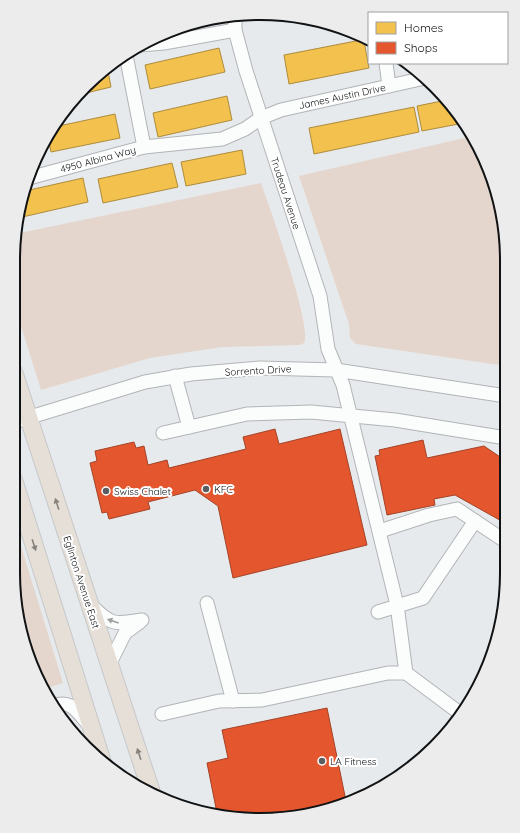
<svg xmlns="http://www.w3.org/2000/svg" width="520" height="833" font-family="Quicksand,sans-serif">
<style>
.green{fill:#e5d6cd}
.homes{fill:#f2c14e;stroke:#ae8c3d}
.shops{fill:#e4572e;stroke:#a44226}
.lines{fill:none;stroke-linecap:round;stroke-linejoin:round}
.minor-casing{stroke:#b2b4b7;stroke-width:15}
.major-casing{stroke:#c6c8ca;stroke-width:19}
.minor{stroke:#fbfcfc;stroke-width:13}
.major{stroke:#e6dfd7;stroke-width:17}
.oneway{fill:#86837f}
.oneway2{fill:#9d9e9f}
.poi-dot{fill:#5b5e60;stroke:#fff;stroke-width:1.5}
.labels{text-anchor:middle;stroke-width:4;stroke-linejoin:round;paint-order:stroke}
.street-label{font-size:10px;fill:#101214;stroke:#fff}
.poi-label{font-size:10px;fill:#101214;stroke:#fff;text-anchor:start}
.rim{fill:none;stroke:#101214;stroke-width:2}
</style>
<rect width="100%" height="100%" fill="#e7eaed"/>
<g class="green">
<polygon points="473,136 481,151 506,244 506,366 356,344 350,338 349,324 299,176"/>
<path d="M261,183C269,205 313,329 304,343L300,345L222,347L150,358L41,390L15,307V234Z"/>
<polygon points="13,520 63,683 44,689 26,652 13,573"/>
</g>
<g class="homes">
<polygon points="361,40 364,41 369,68 289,84 284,55"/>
<polygon points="219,48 225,72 150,89 145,65"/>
<polygon points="108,71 111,87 82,94"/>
<polygon points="227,96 232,120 158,137 153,113"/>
<polygon points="447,100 456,109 464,123 422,131 417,106"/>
<polygon points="414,107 419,132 314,154 309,128"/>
<polygon points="115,114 120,138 51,152 48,138 54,127"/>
<polygon points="242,150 246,174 186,186 181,162"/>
<polygon points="172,163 178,187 103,203 98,179"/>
<polygon points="83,178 88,202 18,218 25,191"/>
</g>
<g class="shops">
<polygon points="275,429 279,444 340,429 367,545 233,578 218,506 195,490 148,502 150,509 109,519 107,512 102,513 90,463 97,461 95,451 134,442 136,448 144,446 148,465 167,460 169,468 246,449 243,437"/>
<polygon points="423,440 427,458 484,446 506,461 505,523 455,495 434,499 435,505 387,515 375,456 380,455 379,450"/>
<polygon points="327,708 346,801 324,812 260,820 217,813 207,763 228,758 222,730"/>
</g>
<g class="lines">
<g class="minor-casing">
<g id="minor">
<polyline points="235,16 235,30 246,71 320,296 328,349 343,385 397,605 406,673 461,714"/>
<polyline points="140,45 164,43 235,30"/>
<polyline points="126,55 144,147"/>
<polyline points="386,63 389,86"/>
<polyline points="29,178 144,147 222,139 245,129 261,118 281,110 425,78"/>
<polyline points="175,376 189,427"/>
<polyline points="14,422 145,382 191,374 260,368 336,370 506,396"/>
<polyline points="163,433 247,414 311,412 395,420 506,438"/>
<polyline points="380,531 429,515 457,509 505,541"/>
<polyline points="207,603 233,701"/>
<path d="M91,605C111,625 114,625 142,620"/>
<polyline points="378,612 423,598 475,521"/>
<polyline points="109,665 125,633 140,622"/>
<path d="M53,706C72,699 77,712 89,725"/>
<polyline points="162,714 219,701 262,700 388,673 406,673"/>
</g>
</g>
<g class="major-casing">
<g id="major">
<polyline points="14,373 151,791"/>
<polyline points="14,481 102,761"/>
</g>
</g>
<use href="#minor" class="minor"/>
<use href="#major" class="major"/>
</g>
<defs><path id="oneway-solid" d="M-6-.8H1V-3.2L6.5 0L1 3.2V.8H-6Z"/></defs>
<g class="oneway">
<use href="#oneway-solid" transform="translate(57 504) rotate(-108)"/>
<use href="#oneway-solid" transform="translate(34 545) rotate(72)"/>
<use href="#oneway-solid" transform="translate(139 754) rotate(-108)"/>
</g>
<use class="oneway2" href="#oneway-solid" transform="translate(113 621) rotate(-161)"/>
<g class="poi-dot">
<circle cx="206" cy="489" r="4"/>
<circle cx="106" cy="491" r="4"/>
<circle cx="322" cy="761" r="4"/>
</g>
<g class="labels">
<g class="street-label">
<text transform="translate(342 96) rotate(-12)" y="4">James Austin Drive</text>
<text transform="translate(98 159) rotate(-15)" y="4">4950 Albina Way</text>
<text transform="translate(286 193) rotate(72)" y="4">Trudeau Avenue</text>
<text transform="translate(258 370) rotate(-3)" y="4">Sorrento Drive</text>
<text transform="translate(82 582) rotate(72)" y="4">Eglinton Avenue East</text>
</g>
<g class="poi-label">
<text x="214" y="493">KFC</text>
<text x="114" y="495">Swiss Chalet</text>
<text x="330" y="765">LA Fitness</text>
</g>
</g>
<path d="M0 0H520V833H0ZM260 20H260A240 240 0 0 1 500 260V573A240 240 0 0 1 260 813H260A240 240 0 0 1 20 573V260A240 240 0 0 1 260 20Z" fill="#ececec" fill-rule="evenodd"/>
<path class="rim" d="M260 20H260A240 240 0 0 1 500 260V573A240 240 0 0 1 260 813H260A240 240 0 0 1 20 573V260A240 240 0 0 1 260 20Z"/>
<rect x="368" y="12" width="140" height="52" fill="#ffffff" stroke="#9fa0a1"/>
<rect x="376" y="22" width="20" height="12" fill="#f2c14e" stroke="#9fa0a1"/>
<text x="404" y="32" font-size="12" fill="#101214">Homes</text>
<rect x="376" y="42" width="20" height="12" fill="#e4572e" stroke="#9fa0a1"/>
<text x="404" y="52" font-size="12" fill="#101214">Shops</text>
</svg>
